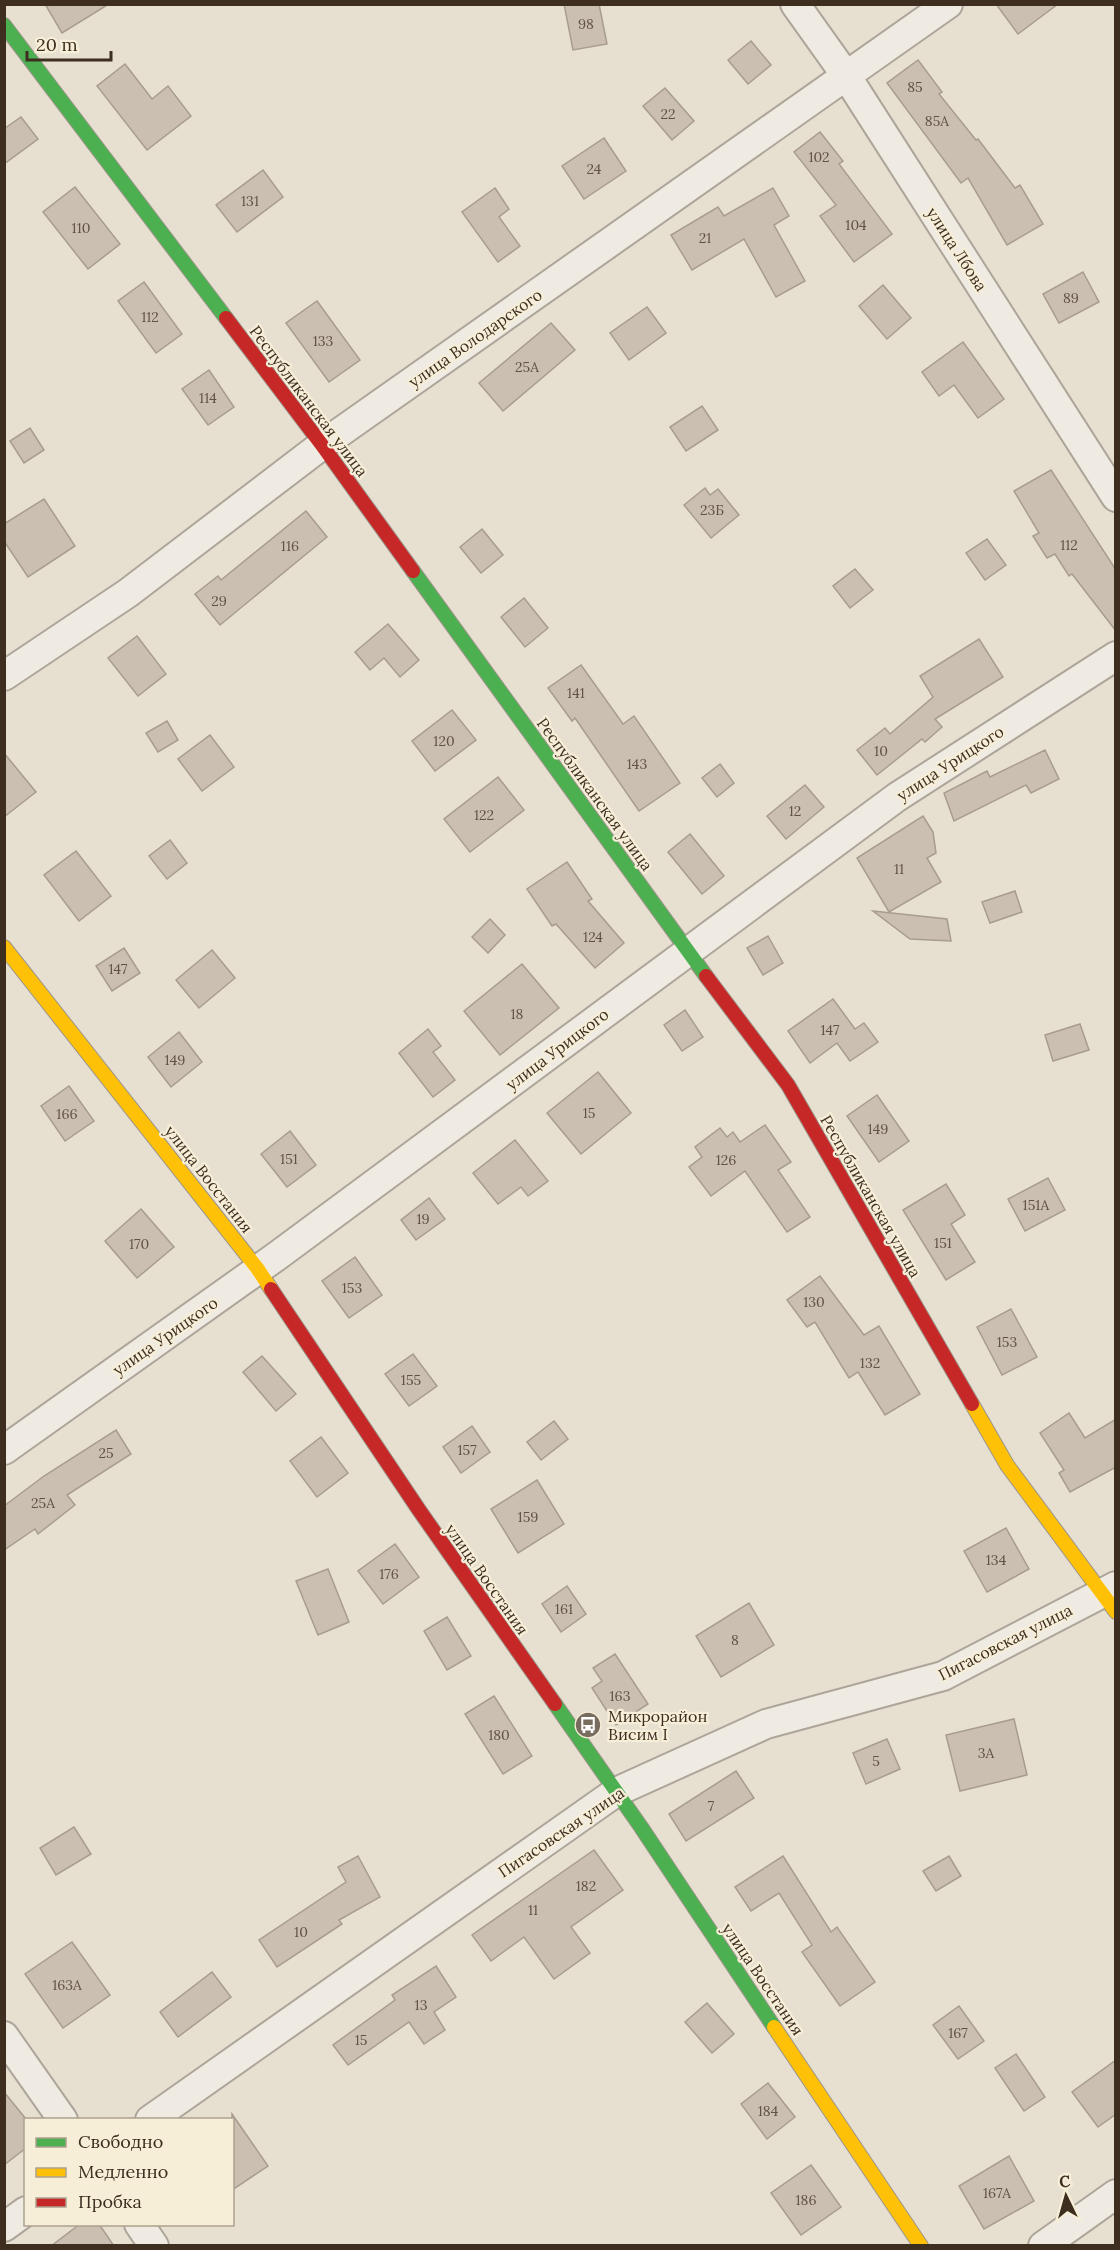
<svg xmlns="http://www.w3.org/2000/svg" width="1120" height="2250" font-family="Lora,serif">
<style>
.building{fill:#cbbfb2;stroke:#a89c90;stroke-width:1.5}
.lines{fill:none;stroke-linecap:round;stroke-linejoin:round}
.street-casing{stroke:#ada599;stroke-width:32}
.fast-casing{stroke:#9c958a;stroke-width:16}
.slow-casing{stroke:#9c958a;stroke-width:16}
.jam-casing{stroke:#9c958a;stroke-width:16}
.street{stroke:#efebe3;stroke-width:28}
.fast{stroke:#4caf50;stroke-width:14}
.slow{stroke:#ffc107;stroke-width:14}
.jam{stroke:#c62828;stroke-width:14}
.labels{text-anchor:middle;stroke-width:4.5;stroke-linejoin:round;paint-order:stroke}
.number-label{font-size:14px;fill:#605244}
.street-label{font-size:16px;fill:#3d2e20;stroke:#f7eed8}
.poi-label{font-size:16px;fill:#3d2e20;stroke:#f7eed8;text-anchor:start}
</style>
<rect width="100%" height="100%" fill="#e7e0d1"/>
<g class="building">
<polygon points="45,4 109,4 62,33"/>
<polygon points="564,4 599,4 607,44 573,50"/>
<polygon points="996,4 1058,4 1018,34"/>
<polygon points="751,41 771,65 748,84 728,60"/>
<polygon points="918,60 942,92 939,94 976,140 978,139 1015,188 1020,185 1043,224 1007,245 968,178 961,183 887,83"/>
<polygon points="125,64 152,99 168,86 191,116 147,150 97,86"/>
<polygon points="665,88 694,121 672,140 643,106"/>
<polygon points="21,117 38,139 4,164 4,129"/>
<polygon points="820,132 843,161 839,164 892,234 854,262 820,216 836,205 794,152"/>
<polygon points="604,138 626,171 584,199 562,166"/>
<polygon points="263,170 283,197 237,232 216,205"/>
<polygon points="75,187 120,244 88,269 43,212"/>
<polygon points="495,188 509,209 499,217 520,246 498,262 462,212"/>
<polygon points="773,188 789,216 774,225 805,281 776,297 744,239 692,270 671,235 718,207 724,216"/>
<polygon points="1083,272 1099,302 1059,323 1043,294"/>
<polygon points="144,282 182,334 156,353 118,301"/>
<polygon points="883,285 911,318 887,339 859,306"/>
<polygon points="317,301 360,360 329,382 286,323"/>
<polygon points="647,307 666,333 629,360 610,333"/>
<polygon points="551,323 575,350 503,411 479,383"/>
<polygon points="963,342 1004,399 978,418 954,385 939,396 922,372"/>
<polygon points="209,370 234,407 208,425 182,389"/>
<polygon points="702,406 718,430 686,451 670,427"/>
<polygon points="30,428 44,450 24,463 10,441"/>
<polygon points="1051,470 1116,570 1116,631 1072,574 1069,576 1055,554 1047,558 1033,536 1039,533 1014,491"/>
<polygon points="705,488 710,495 718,489 739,515 711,538 684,505"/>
<polygon points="44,499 75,546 28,577 4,541 4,524"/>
<polygon points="306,511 327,537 220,625 195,594 218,576 221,580"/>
<polygon points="482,529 503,555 481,573 460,547"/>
<polygon points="987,539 1006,565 985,580 966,553"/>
<polygon points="855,569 873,590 850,608 833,586"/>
<polygon points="524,598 548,628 525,647 501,617"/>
<polygon points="388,624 419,660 400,677 384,658 370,670 355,652"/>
<polygon points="137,636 166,674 138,696 108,658"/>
<polygon points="979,639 1003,677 935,719 942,727 925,742 922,739 877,775 857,750 885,728 890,734 933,697 920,676"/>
<polygon points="581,665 623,724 634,716 680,783 639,811 575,718 572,721 548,688"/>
<polygon points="452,710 476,740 435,771 412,741"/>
<polygon points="167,721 178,740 158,752 146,733"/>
<polygon points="210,735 234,767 202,791 178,759"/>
<polygon points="1045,750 1059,779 1031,793 1026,785 954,821 944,793 987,771 990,777"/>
<polygon points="4,753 36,792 4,817"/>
<polygon points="720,764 734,783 717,797 702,778"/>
<polygon points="498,777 524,810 470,852 444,819"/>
<polygon points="805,785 824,807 786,839 767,816"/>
<polygon points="923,816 933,832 936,853 927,858 941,882 889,912 857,858"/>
<polygon points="690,834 724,876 702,894 668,852"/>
<polygon points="170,840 187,863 167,879 149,856"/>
<polygon points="76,851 111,896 79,921 44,875"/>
<polygon points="567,862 592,899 588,901 624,943 595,968 556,924 552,926 527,889"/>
<polygon points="1015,891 1022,912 990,923 982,902"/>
<polygon points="873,911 947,919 951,941 910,939"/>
<polygon points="490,919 505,935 488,953 472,937"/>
<polygon points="768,936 783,963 763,975 747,948"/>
<polygon points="124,948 140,973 112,991 96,966"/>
<polygon points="212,950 235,978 199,1008 176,980"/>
<polygon points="522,964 559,1008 500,1055 464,1011"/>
<polygon points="833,999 855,1029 864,1023 878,1042 850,1061 837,1043 810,1063 788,1031"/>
<polygon points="685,1010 703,1037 682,1051 664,1025"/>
<polygon points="1080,1024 1089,1050 1053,1061 1045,1035"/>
<polygon points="428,1029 441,1046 433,1052 455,1080 433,1097 399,1053"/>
<polygon points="179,1032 202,1062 171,1087 148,1057"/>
<polygon points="598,1072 631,1113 581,1154 547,1113"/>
<polygon points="69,1086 94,1121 65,1141 41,1106"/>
<polygon points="877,1095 909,1141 879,1162 847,1116"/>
<polygon points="765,1125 791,1162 778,1170 810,1217 787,1232 745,1171 711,1196 689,1167 702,1157 695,1147 720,1128 727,1137 733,1132 740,1142"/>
<polygon points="290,1131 316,1165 287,1187 261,1154"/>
<polygon points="515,1140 548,1181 528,1196 521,1187 498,1204 473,1173"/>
<polygon points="1048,1178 1065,1210 1025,1231 1008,1199"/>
<polygon points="946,1184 965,1215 951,1224 975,1262 946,1280 903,1210"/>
<polygon points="429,1198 445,1219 416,1240 401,1220"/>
<polygon points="141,1209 174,1247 137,1278 105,1241"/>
<polygon points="355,1257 382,1295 349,1318 322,1281"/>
<polygon points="820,1276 864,1335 879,1326 920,1394 885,1415 858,1372 849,1378 815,1322 807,1327 787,1300"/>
<polygon points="1011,1309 1037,1357 1002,1375 977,1327"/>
<polygon points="413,1354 437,1386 409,1406 385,1374"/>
<polygon points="262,1356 296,1394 276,1411 243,1372"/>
<polygon points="1069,1413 1085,1438 1116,1419 1116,1467 1070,1492 1059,1473 1064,1470 1040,1433"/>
<polygon points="554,1421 568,1439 541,1460 527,1442"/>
<polygon points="472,1426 490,1452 461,1473 443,1447"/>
<polygon points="116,1430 131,1454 67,1495 75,1505 38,1534 35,1529 4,1550 4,1506 44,1476"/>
<polygon points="321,1437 348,1473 317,1497 290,1461"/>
<polygon points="537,1480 564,1524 518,1553 491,1509"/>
<polygon points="1006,1528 1029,1569 987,1592 964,1551"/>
<polygon points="395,1544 419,1577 383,1604 358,1571"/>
<polygon points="328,1569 349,1622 318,1635 296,1581"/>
<polygon points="567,1586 586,1614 561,1632 542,1604"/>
<polygon points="749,1603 774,1645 721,1677 696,1636"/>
<polygon points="447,1617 471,1656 447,1670 424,1631"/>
<polygon points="615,1654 648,1704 616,1725 592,1688 602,1681 593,1668"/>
<polygon points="494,1696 532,1756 503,1774 465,1714"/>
<polygon points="1014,1719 1027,1775 960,1791 946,1735"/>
<polygon points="887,1739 900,1769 866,1784 853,1753"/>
<polygon points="736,1771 754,1798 686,1841 669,1814"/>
<polygon points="74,1827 91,1854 56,1875 40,1848"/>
<polygon points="594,1850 623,1890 571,1927 590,1953 554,1979 524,1937 491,1961 472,1935"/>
<polygon points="358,1856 380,1897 339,1920 342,1924 277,1967 259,1940 346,1882 338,1867"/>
<polygon points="783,1856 831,1932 837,1927 875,1982 840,2006 802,1952 812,1945 779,1893 751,1911 735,1887"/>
<polygon points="949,1856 961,1876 936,1891 923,1871"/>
<polygon points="72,1942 110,1995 63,2028 25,1974"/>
<polygon points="436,1966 456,1997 434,2012 445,2030 424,2044 409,2022 348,2065 333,2045 395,2000 392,1995"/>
<polygon points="212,1972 231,1997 178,2037 160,2012"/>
<polygon points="707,2003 734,2034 712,2053 685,2022"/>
<polygon points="959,2006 984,2041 958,2059 933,2025"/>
<polygon points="1016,2054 1045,2097 1024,2111 995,2068"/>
<polygon points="1116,2060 1116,2114 1098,2127 1072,2092"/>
<polygon points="768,2083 795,2117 767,2139 741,2104"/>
<polygon points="4,2092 26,2119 26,2148 4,2165"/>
<polygon points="232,2114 268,2166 232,2190"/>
<polygon points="1009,2156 1034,2201 984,2229 959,2186"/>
<polygon points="811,2165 841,2207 801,2235 771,2193"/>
<polygon points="80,2224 99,2224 114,2246 51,2246"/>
</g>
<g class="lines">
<g class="street-casing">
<g id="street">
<polyline points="795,4 847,77 1116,497"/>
<polyline points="4,676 128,593 322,445 948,4"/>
<polyline points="4,1450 277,1256 897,797 1116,656"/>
<polyline points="4,2036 63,2120"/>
<polyline points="150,2120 616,1792 766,1724 943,1676 1116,1586"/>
<polyline points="139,2224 154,2246"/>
<polyline points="4,2227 26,2211"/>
<polyline points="1043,2246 1116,2194"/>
</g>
</g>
<g class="fast-casing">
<g id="fast">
<polyline points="4,25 226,318"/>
<polyline points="413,571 706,976"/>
<polyline points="555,1704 641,1827 774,2027"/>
</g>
</g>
<g class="slow-casing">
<g id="slow">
<polyline points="4,947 257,1268 271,1289"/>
<polyline points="972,1404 1007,1465 1116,1612"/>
<polyline points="774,2027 921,2246"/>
</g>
</g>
<g class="jam-casing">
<g id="jam">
<polyline points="226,318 322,445 413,571"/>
<polyline points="706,976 788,1085 972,1404"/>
<polyline points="271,1289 419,1510 555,1704"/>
</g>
</g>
<use href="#street" class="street"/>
<use href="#fast" class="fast"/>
<use href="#slow" class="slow"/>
<use href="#jam" class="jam"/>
</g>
<defs>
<g id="bus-disc" transform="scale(1.35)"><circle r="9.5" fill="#786c5e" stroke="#f7eed8"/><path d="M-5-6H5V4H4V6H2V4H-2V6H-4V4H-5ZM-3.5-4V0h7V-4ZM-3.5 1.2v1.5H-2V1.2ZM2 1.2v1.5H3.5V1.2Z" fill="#fff"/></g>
</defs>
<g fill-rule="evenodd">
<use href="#bus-disc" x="588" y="1725"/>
</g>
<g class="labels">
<g class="number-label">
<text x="586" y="29">98</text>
<text x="915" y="92">85</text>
<text x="668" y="119">22</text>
<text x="937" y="126">85А</text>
<text x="819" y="162">102</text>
<text x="594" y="174">24</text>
<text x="250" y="206">131</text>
<text x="856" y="230">104</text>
<text x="81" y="233">110</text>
<text x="705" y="243">21</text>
<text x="1071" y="303">89</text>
<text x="150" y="322">112</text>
<text x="323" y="346">133</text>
<text x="527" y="372">25А</text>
<text x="208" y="403">114</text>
<text x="712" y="515">23Б</text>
<text x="1069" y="550">112</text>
<text x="290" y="551">116</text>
<text x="219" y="606">29</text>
<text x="576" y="698">141</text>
<text x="444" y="746">120</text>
<text x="881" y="756">10</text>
<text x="637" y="769">143</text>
<text x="795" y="816">12</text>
<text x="484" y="820">122</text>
<text x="899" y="874">11</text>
<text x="593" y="942">124</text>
<text x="118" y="974">147</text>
<text x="517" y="1019">18</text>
<text x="830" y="1035">147</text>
<text x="175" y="1065">149</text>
<text x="589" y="1118">15</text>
<text x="67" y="1119">166</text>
<text x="878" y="1134">149</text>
<text x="289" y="1164">151</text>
<text x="726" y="1165">126</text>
<text x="1036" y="1210">151А</text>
<text x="423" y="1224">19</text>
<text x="943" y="1248">151</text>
<text x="139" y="1249">170</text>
<text x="352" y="1293">153</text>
<text x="814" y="1307">130</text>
<text x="1007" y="1347">153</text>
<text x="870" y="1368">132</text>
<text x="411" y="1385">155</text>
<text x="467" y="1455">157</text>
<text x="106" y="1458">25</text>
<text x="43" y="1508">25А</text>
<text x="528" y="1522">159</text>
<text x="996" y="1565">134</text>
<text x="389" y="1579">176</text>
<text x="564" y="1614">161</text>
<text x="735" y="1645">8</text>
<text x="620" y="1701">163</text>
<text x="499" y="1740">180</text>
<text x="986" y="1758">3А</text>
<text x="876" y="1766">5</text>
<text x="711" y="1811">7</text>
<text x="586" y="1891">182</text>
<text x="533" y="1915">11</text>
<text x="301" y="1937">10</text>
<text x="67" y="1990">163А</text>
<text x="421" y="2010">13</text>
<text x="958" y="2038">167</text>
<text x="361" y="2045">15</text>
<text x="768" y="2116">184</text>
<text x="997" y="2198">167А</text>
<text x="806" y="2205">186</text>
</g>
<g class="street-label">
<text transform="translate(957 249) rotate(57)" y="6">улица Лбова</text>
<text transform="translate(475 338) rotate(-35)" y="6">улица Володарского</text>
<text transform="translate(309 401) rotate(53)" y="6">Республиканская улица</text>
<text transform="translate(950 763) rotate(-33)" y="6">улица Урицкого</text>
<text transform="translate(595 794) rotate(54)" y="6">Республиканская улица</text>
<text transform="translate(557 1049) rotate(-37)" y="6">улица Урицкого</text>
<text transform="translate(209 1179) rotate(52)" y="6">улица Восстания</text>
<text transform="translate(871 1196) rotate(60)" y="6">Республиканская улица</text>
<text transform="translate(165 1336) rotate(-35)" y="6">улица Урицкого</text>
<text transform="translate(487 1579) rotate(55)" y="6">улица Восстания</text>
<text transform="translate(1005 1642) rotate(-27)" y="6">Пигасовская улица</text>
<text transform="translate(561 1832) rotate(-34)" y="6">Пигасовская улица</text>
<text transform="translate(763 1979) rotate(56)" y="6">улица Восстания</text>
</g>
<g class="poi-label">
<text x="608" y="1722">Микрорайон<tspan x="608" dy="18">Висим I</tspan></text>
</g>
</g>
<rect width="1120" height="2250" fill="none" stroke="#3d2e20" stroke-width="12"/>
<rect x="24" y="2118" width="210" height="108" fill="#f7eed8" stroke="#ada18e" stroke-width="1.5"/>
<rect x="36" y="2138" width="30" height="9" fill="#4caf50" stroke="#ada18e" stroke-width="1.5"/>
<text x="78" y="2148" font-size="18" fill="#3d2e20">Свободно</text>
<rect x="36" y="2168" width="30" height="9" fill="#ffc107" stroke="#ada18e" stroke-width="1.5"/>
<text x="78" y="2178" font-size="18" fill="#3d2e20">Медленно</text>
<rect x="36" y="2198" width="30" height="9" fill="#c62828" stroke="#ada18e" stroke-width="1.5"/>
<text x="78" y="2208" font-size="18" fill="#3d2e20">Пробка</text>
<g transform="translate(1066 2196) rotate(355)" stroke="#f7eed8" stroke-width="4.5" paint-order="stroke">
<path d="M0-4.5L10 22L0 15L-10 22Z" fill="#3d2e20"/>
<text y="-9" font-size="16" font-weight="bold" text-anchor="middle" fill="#3d2e20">С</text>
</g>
<path d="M27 51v9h84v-9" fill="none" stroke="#3d2e20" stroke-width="3"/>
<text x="36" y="51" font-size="18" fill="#3d2e20" stroke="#f7eed8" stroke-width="4.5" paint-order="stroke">20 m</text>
</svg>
